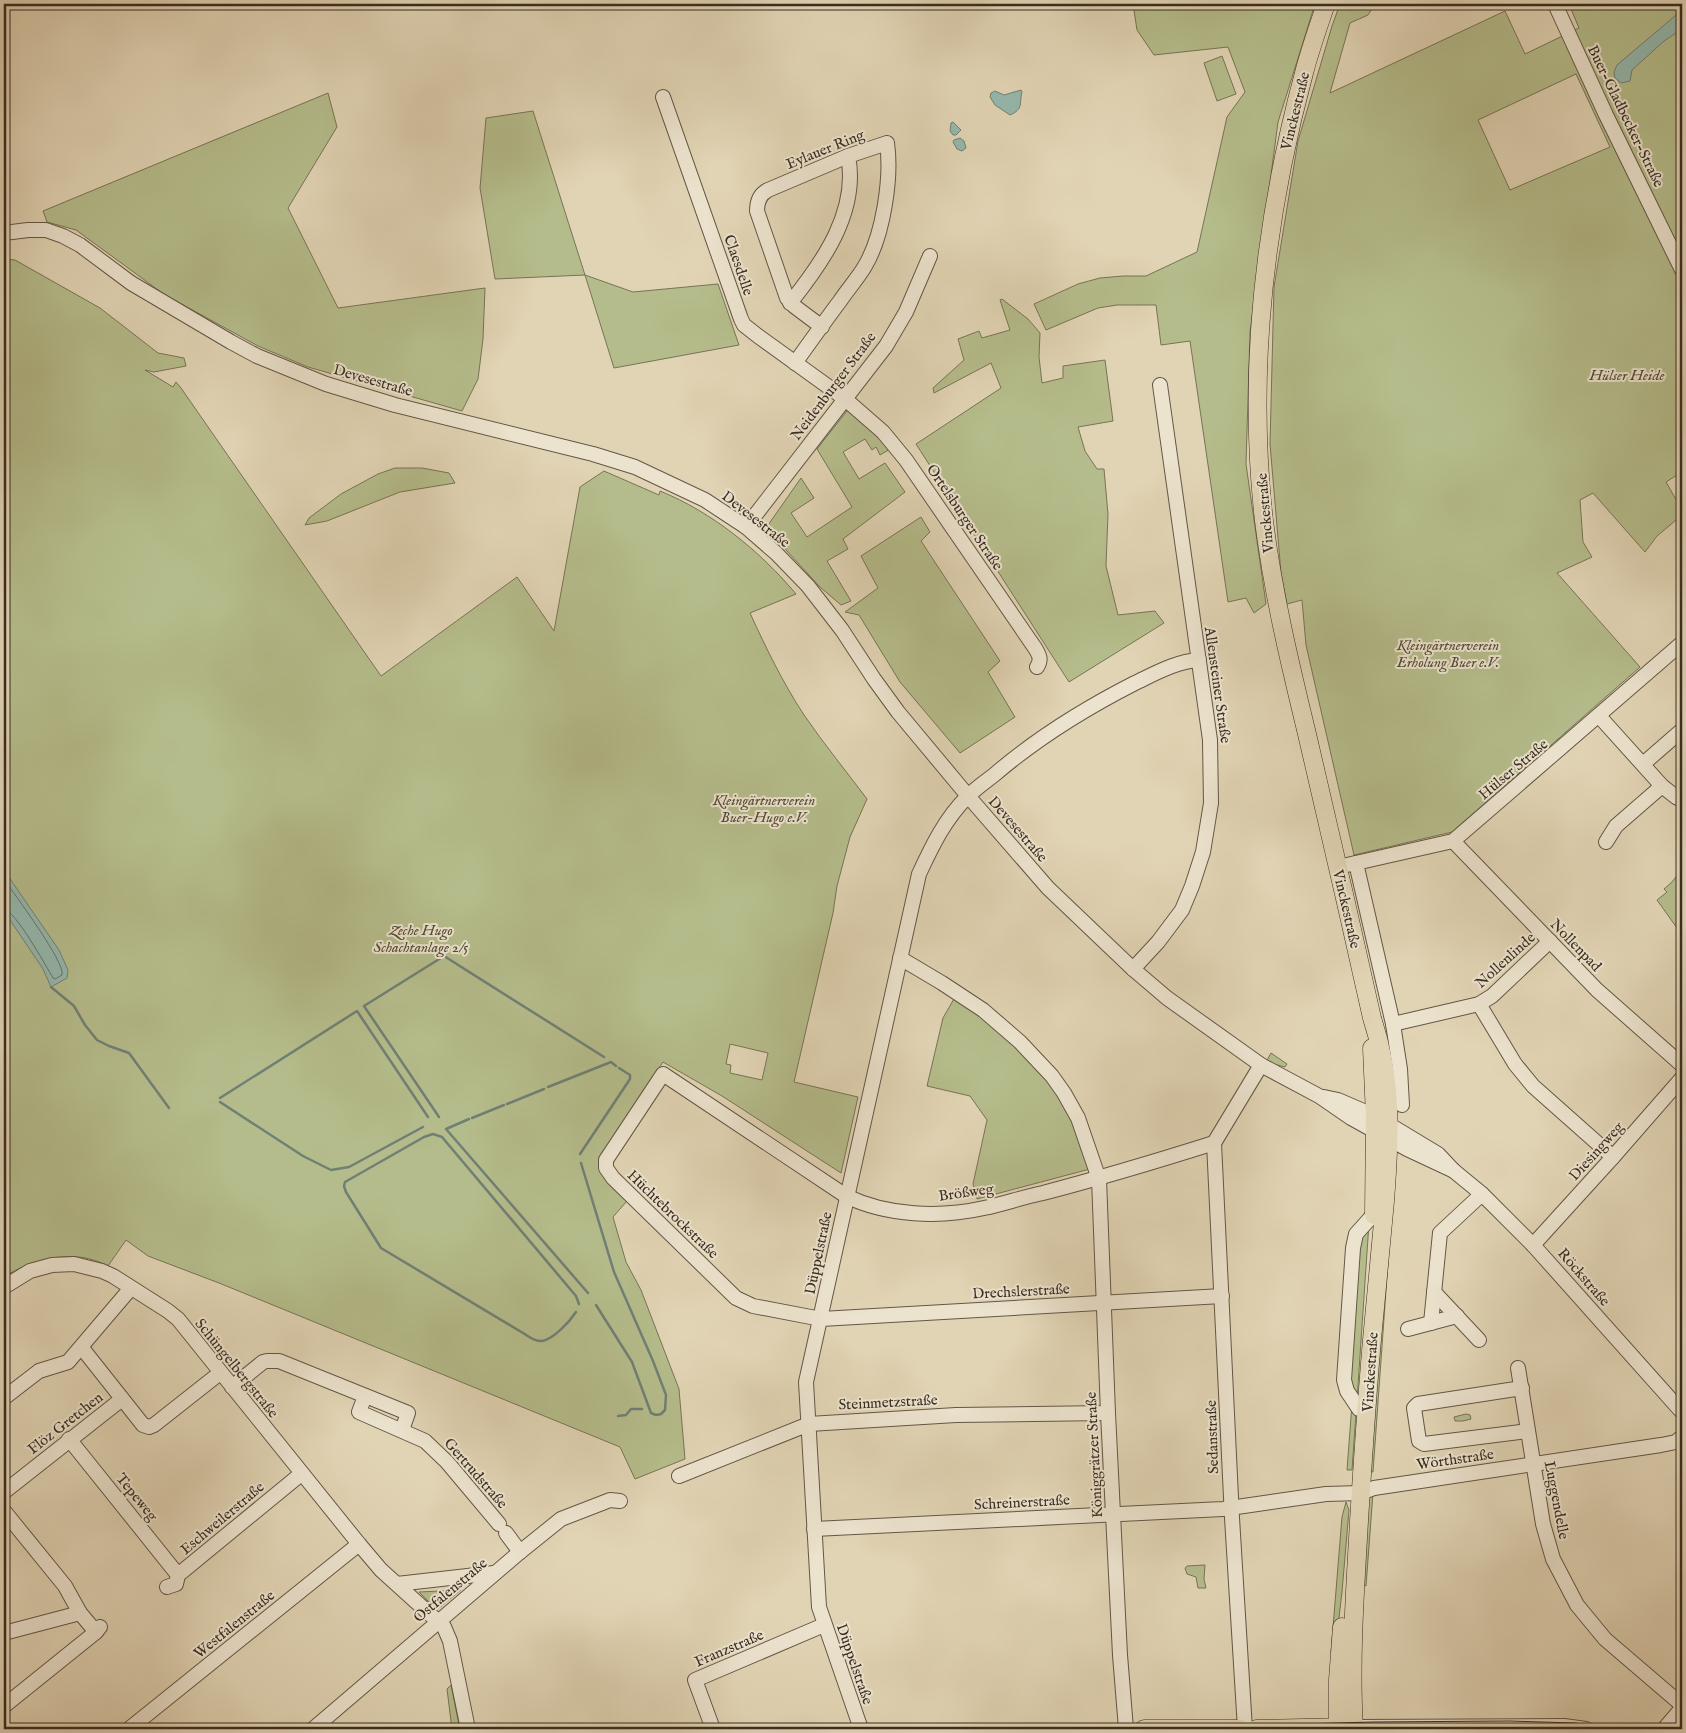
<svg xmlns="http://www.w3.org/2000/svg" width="1686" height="1733" font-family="'IM FELL English',serif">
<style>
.green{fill:#b5bc8b;stroke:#777456;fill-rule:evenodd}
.water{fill:#94b8ad;stroke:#708075}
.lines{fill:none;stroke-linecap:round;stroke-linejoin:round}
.shore{stroke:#667267;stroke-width:1}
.stream{stroke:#708075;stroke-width:2.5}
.minor-casing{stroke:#635746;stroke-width:16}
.major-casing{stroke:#392d21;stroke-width:19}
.minor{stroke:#ece3ce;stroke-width:14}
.major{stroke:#e1d4b4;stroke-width:18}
.tram{stroke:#392d21;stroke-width:1}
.labels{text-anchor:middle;stroke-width:4;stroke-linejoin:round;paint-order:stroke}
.street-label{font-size:15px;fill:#392d21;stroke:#ece3ce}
.park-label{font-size:15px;font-style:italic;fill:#524a36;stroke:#ece3ce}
</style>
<rect width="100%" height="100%" fill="#e1d4b4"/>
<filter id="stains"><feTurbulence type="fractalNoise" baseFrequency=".004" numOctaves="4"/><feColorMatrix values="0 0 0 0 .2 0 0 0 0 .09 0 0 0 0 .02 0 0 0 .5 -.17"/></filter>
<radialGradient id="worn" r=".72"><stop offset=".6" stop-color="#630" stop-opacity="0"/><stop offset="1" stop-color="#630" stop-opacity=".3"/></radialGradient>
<g class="green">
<polygon points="1133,4 1315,4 1278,122 1250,332 1246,464 1266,604 1254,613 1246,598 1228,602 1190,341 1161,345 1156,305 1117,305 1098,308 1046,330 1034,304 1078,284 1100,278 1123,276 1146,276 1197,252 1227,117 1245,92 1228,47 1154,55 1137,30"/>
<path d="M1340,4H1375L1368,15L1350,23L1330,93L1505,11L1525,54L1579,28L1569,4H1682V472L1666,482L1682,510V515L1657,536L1645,552L1593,493L1580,500L1583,542L1592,557L1557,573L1640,667L1452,832L1354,855L1306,645L1302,600L1287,604L1281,573L1270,444L1274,287L1298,141L1332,26ZM1576,74L1610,147L1510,190L1478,120Z"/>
<polygon points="1222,56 1236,94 1217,101 1204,63"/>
<polygon points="328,93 337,127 288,208 338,308 485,288 483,339 478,379 462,411 308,367 258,346 165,295 76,230 47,222 43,211"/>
<polygon points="533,111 585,275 633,292 718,284 739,345 614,368 585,275 495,279 480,188 486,118"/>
<path d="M4,259L15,260L100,308L158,353L184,358L186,366L154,372L145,370L173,387L176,382L181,388L381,676L517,577L554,631L580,487L604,471L659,495L660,491C712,512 760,551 796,594L750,613C766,648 783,683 804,715C824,744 846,771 867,799L850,837L837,886L833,913L794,1082L858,1097L841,1173L722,1096L663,1062L602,1154L600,1167L601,1173L627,1201L613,1217L626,1262L641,1290L679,1389L685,1459L635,1479L620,1447L219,1283L148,1256L126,1240L108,1266C75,1248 33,1258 4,1277ZM730,1044L768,1053L762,1080L730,1073L731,1065L726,1064Z"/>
<polygon points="1002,299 1028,319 1040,333 1039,357 1042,383 1063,378 1063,366 1105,360 1113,421 1078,427 1085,451 1097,469 1104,469 1108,514 1106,566 1118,615 1155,611 1164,623 1069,682 916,444 1001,388 991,363 934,393 933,388 964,360 958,339 979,331 982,338 1010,330 1000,300"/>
<polygon points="850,407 892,448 880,455 876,447 872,450 865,439 843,452 859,479 885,463 905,492 843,539 848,549 827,561 851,601 841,605 820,587 766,528 801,478 814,498 791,513 807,537 852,507 817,449"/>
<polygon points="395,468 422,468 449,473 455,483 400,492 327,521 305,525 309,518 341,494 378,474"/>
<polygon points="921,517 930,532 921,541 1000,661 988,672 1015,717 960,753 900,682 859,615 845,612 878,588 861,556"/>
<polygon points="1682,869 1682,935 1657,900 1667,892 1664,889 1672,882"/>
<path d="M955,997C1000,1030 1044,1065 1071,1115C1080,1131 1084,1152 1090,1169L977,1199L973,1184L987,1120L970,1096L927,1086L943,1018Z"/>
<polygon points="1271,1053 1287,1064 1285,1067 1266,1062"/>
<polygon points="1394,1179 1373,1472 1367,1471"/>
<polygon points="1369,1223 1357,1400 1348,1379 1358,1245"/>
<polygon points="1352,1404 1356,1413 1352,1470 1347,1470"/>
<polygon points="1466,1414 1470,1415 1471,1419 1463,1421 1455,1421 1454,1417"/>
<polygon points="1373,1493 1366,1586 1362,1583 1365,1498"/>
<polygon points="1346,1502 1349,1510 1342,1592 1334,1660 1331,1652 1342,1517"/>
<polygon points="1205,1565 1204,1579 1206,1588 1198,1588 1196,1577 1187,1574 1185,1568 1187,1566"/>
<polygon points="461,1590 439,1608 433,1606 419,1592"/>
<polygon points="451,1685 459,1725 460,1729 452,1729 447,1689"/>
</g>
<g class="water">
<polygon points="1682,10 1682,29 1664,41 1632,70 1630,81 1621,83 1615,78 1614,72 1617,65"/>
<path d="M1021,90L1022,92C1019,103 1024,109 1010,115L995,105L990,97L991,93L995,91L1004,95Z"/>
<polygon points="953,122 961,130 956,135 953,135 950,131 951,123"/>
<polygon points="960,138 964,141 966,148 962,151 957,149 953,142 954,140"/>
<polygon points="4,870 59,950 68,970 67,978 51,987 43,969 4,911"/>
</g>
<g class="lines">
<path class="shore" d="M4,879C14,894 66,963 62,975L55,979L53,978C46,966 15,910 4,909"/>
<g class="stream">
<polyline points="51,987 74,1006 85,1025 97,1040 109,1046 129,1053 169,1108"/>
<polyline points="548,1087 611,1062 616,1066"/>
<polyline points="220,1098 357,1011 428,1117"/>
<polyline points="220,1102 303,1156 331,1170 349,1167 423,1127"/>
<polyline points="507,1104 544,1089"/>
<polyline points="439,1117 364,1006 444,956 604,1057"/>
<polyline points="472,1118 504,1105"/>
<polyline points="469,1119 446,1129 588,1293"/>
<polyline points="580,1154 630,1079 630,1075 619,1068"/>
<polyline points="581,1163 614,1272 653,1361 666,1395 665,1410 661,1414 656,1415 651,1413 632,1362 596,1305"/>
<path d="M576,1312C570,1321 554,1339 542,1341C535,1342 528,1336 523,1333L381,1248L346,1192L344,1186L345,1182L424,1137L433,1134L442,1137L576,1296L579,1304"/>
<polyline points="618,1416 626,1415 631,1409 642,1409"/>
</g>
<g class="minor-casing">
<g id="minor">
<polyline points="1555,4 1606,115 1682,270"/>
<path d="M663,97L741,319L744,325L758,336L844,398L883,432L906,460L1035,648C1039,655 1042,659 1037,667"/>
<polyline points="4,233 28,230 46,230 63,236 80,245 131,283 231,342 257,356 326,384 395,405 593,454 635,467 705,500 746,527 776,553 808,586 842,630 874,679 898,712 968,796 1048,888 1133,969 1167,998 1261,1065 1319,1096 1351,1118 1407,1149 1454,1171"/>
<path d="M790,303C823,262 859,211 848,156"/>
<path d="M795,363C810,342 825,321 840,301C848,289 858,278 865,266C883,236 892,178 887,143L848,156L768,190C760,194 757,202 757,211L787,298L794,306L822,327"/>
<polyline points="746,527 886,346 906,312 930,256"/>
<polyline points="1599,716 1662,786 1676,797 1682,800"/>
<polyline points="1643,764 1682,730"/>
<polyline points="1453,841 1597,990 1682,1065"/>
<polyline points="1606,842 1616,826 1662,786"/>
<polyline points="1356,863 1393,1024 1400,1069 1402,1105"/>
<polyline points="1338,867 1453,841 1682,643"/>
<polyline points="900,958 942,983 983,1010 1020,1042 1052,1076 1064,1093 1078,1118 1099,1179 1108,1413 1120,1655 1126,1729"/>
<polyline points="1133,969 1158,942 1182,910 1192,886 1203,852 1211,803 1210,740 1160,385"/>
<polyline points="1479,1004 1515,1064 1533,1086 1613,1157"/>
<polyline points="1393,1024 1479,1004 1492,996 1550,941"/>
<polyline points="1324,1097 1338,1100 1375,1116 1438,1154 1454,1171 1482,1194 1533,1245 1682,1412"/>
<polyline points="1214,1143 1232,1518 1245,1729"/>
<polyline points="1533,1245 1613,1157 1682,1078"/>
<polyline points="4,1287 30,1271 52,1265 74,1264 102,1271 113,1276 168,1311 178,1319 359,1544 381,1570 444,1627 450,1641 468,1729"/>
<polyline points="1434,1292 1479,1340"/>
<path d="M1222,1296L821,1319L753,1306L736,1298L613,1178L606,1168V1160L663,1074L846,1196C887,1216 940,1218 984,1208C1004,1204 1023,1197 1043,1193C1100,1178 1157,1161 1214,1143L1261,1065"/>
<polyline points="1431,1323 1440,1233 1482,1194"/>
<polyline points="1408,1329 1457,1316"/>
<polyline points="82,1348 143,1425 149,1427 154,1425 220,1373"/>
<polyline points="1518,1368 1543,1524 1553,1559 1577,1605 1605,1639 1682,1705"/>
<polyline points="232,1387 263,1362 267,1361 279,1361 408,1413 402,1430"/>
<polyline points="1522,1388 1418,1404 1414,1408 1419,1441 1424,1444 1528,1431"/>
<polyline points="365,1396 359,1412 425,1441 447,1462 499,1524"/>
<polyline points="4,1398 39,1371 68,1362 131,1288"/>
<polyline points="1359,1409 1347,1391 1344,1380 1353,1248 1356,1234 1374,1214"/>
<polyline points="69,1439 178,1575"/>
<polyline points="679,1476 809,1424 956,1415 1108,1413"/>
<polyline points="4,1492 122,1399"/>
<polyline points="4,1511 65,1586 80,1613 96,1632"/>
<polyline points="814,1529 1223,1509 1326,1494 1361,1493 1374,1488 1661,1445 1676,1442 1682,1437"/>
<polyline points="506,1533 520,1552"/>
<polyline points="397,1584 494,1573"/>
<polyline points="167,1587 176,1584 178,1575 301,1474"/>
<polyline points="4,1633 80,1613"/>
<polyline points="4,1706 96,1632 100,1627"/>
<polyline points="1354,1727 1564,1726 1586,1729"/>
<polyline points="129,1729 359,1544"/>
<polyline points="313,1729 520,1552 561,1519 610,1500 620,1501"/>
<polyline points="713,1729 695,1680 824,1625"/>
<path d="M861,1729L819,1607L806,1382L919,874C932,846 945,819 967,797C975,789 985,782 994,775C1037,738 1084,709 1135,683C1154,674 1177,661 1199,660"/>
<polyline points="1664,1729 1682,1708"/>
</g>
</g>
<g class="major-casing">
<g id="major">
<path d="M1326,4C1318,27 1310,50 1304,73C1265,218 1247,371 1264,521C1273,593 1290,664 1307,734C1329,829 1351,923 1372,1018C1393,1081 1390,1136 1385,1201C1381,1244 1377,1286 1373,1329C1367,1393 1363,1457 1359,1521C1355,1591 1350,1660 1354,1729"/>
<polyline points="1372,1048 1375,1116 1374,1215"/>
<polyline points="1144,1729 1239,1729"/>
<polyline points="1256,1729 1348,1727"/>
<polyline points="1338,1729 1338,1680 1342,1627"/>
</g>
</g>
<use href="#minor" class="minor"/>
<use href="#major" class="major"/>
<g class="tram">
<polyline points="1044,1729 1235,1726 1372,1722 1509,1721 1576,1723 1606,1729"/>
<polyline points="1524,1729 1538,1729"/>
</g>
</g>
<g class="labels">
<g class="street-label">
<text transform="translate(1295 111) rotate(-76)" y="5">Vinckestraße</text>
<text transform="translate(1626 116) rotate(64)" y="5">Buer-Gladbecker-Straße</text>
<text transform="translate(825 149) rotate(-22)" y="5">Eylauer Ring</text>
<text transform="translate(739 265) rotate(71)" y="5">Claesdelle</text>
<text transform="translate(373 380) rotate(16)" y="5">Devesestraße</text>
<text transform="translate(833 386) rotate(-53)" y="5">Neidenburger Straße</text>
<text transform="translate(1265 513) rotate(-95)" y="5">Vinckestraße</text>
<text transform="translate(965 517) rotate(56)" y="5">Ortelsburger Straße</text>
<text transform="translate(756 519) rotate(38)" y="5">Devesestraße</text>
<text transform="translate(1218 685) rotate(82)" y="5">Allensteiner Straße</text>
<text transform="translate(1513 769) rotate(-40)" y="5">Hülser Straße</text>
<text transform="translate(1018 829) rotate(49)" y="5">Devesestraße</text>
<text transform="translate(1347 909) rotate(77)" y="5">Vinckestraße</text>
<text transform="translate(1576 945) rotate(46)" y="5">Nollenpad</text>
<text transform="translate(1505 960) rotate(-42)" y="5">Nollenlinde</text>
<text transform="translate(1596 1151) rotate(-48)" y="5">Diesingweg</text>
<text transform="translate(966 1192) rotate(-8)" y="5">Brößweg</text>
<text transform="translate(673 1214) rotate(44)" y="5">Hüchtebrockstraße</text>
<text transform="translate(818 1253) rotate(-78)" y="5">Düppelstraße</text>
<text transform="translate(1584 1277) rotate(49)" y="5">Röckstraße</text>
<text transform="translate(1021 1291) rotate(-3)" y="5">Drechslerstraße</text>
<text transform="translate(237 1368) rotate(51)" y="5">Schüngelbergstraße</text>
<text transform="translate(1370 1372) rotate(-86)" y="5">Vinckestraße</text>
<text transform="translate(888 1402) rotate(-3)" y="5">Steinmetzstraße</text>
<text transform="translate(65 1423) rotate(-38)" y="5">Flöz Gretchen</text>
<text transform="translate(1212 1437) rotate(-92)" y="5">Sedanstraße</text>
<text transform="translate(1094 1455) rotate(-93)" y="5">Königgrätzer Straße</text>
<text transform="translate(1455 1459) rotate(-8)" y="5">Wörthstraße</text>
<text transform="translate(476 1473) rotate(49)" y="5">Gertrudstraße</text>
<text transform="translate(137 1497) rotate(51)" y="5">Tepeweg</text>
<text transform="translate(1557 1500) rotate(79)" y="5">Luggendelle</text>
<text transform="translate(1022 1502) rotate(-3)" y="5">Schreinerstraße</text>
<text transform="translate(222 1518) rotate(-40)" y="5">Eschweilerstraße</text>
<text transform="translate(450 1590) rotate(-40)" y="5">Ostfalenstraße</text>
<text transform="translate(234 1624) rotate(-39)" y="5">Westfalenstraße</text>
<text transform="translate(729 1648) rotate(-23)" y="5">Franzstraße</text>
<text transform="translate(855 1664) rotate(71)" y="5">Düppelstraße</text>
</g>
<g class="park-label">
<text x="1627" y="380">Hülser Heide</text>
<text x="1448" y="650">Kleingärtnerverein<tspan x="1448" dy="17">Erholung Buer e.V.</tspan></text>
<text x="764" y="805">Kleingärtnerverein<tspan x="764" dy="17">Buer-Hugo e.V.</tspan></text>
<text x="421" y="935">Zeche Hugo<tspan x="421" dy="17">Schachtanlage 2/5</tspan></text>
</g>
</g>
<rect width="1686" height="1733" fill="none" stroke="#e1d4b4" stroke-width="20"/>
<rect x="5" y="5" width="1676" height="1723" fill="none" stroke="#392d21" stroke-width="2.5"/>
<rect x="10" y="10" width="1666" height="1713" fill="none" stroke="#392d21"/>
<rect width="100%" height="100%" filter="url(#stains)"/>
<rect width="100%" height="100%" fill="url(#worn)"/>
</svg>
